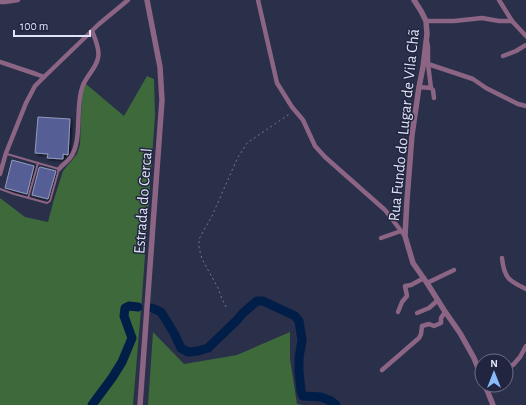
<svg xmlns="http://www.w3.org/2000/svg" width="526" height="405" font-family="'Alegreya Sans',sans-serif">
<style>
.forest{fill:#3e693b}
.lines{fill:none;stroke-linecap:round;stroke-linejoin:round}
.river{stroke:#001e48;stroke-width:9}
.building{fill:#575f95;stroke:#939abc;filter:url(#shadow)}
.path{stroke:#747990;stroke-width:1;stroke-dasharray:2 3;stroke-linecap:butt}
.service{stroke:#8c6584;stroke-width:2}
.minor{stroke:#8c6584;stroke-width:4.5}
.tertiary{stroke:#8c6584;stroke-width:5.5}
.labels{text-anchor:middle;stroke-width:3;stroke-linejoin:round;paint-order:stroke}
.street-label{font-size:16px;fill:#e0e4f6;stroke:#21253f}
</style>
<defs>
<filter id="shadow"><feDropShadow dx="2" dy="1.5" stdDeviation="1" flood-color="#0009"/></filter>
</defs>
<rect width="100%" height="100%" fill="#2a2f4a"/>
<g class="forest">
<polygon points="147,76 154,79 155,116 142,297 133,405 0,405 0,198 25,217 48,222 54,199 63,171 77,154 80,144 82,91 86,84 124,116"/>
<polygon points="153,332 184,364 237,355 290,332 290,359 297,404 303,405 148,405"/>
</g>
<g class="lines">
<g class="river">
<polyline points="152,308 161,312 174,333 181,348 188,352 198,351 208,348 237,320 243,313 257,301 263,301 295,316 299,321 302,340 299,358 299,371 301,391 303,396 321,397 331,401 336,405"/>
<polyline points="92,405 112,378 122,362 132,338 124,316 125,308 129,306 138,307"/>
</g>
</g>
<g class="building">
<polygon points="38,117 70,119 68,155 63,154 63,159 47,158 48,154 35,153"/>
<polygon points="12,160 34,166 27,194 5,188"/>
<polygon points="40,167 56,171 48,199 32,195 39,168"/>
</g>
<g class="lines">
<polyline class="path" points="226,307 222,299 218,288 202,259 199,248 199,239 212,216 237,159 247,143 291,113"/>
<g class="service">
<polyline points="7,154 38,163 28,198"/>
<polyline points="0,189 14,194 47,203 50,201 59,169 38,163"/>
</g>
<g class="minor">
<polyline points="258,0 277,83 292,107 303,120 315,146 325,157 385,210 405,236"/>
<polyline points="499,0 512,21"/>
<polyline points="0,2 5,2 18,0"/>
<polyline points="426,21 454,21 482,18 499,21 512,21 526,36"/>
<polyline points="427,41 428,47 428,64 473,79 486,88 518,104 526,106"/>
<polyline points="503,56 516,51 526,45"/>
<polyline points="0,62 36,74 44,77 99,24 128,0"/>
<polyline points="419,87 431,88 428,64"/>
<polyline points="431,88 433,90 434,98"/>
<path d="M59,169C62,165 67,162 70,158C83,141 75,108 82,88C85,77 96,69 98,58C100,51 95,38 92,31"/>
<polyline points="0,174 6,153 26,103 35,86 44,77"/>
<polyline points="381,238 401,231"/>
<path d="M502,258C504,278 509,281 526,289"/>
<polyline points="427,283 454,270"/>
<polyline points="398,312 402,302 407,296 405,286 411,285 424,278"/>
<polyline points="417,313 429,308 438,300"/>
<polyline points="506,367 513,365 520,357 526,346"/>
<polyline points="382,370 419,338 421,334 422,326 429,324 434,326 441,323 441,318 445,312"/>
</g>
<g class="tertiary">
<polyline points="414,0 421,11 426,21 427,34 423,67 419,87 412,135 407,200 405,236 413,263 427,283 444,310 460,333 474,358 482,378"/>
<polyline points="485,385 493,405"/>
<polyline points="140,405 162,100 160,67 147,0"/>
</g>
</g>
<g class="labels">
<g class="street-label">
<text transform="translate(403 125) rotate(-84)" y="6">Rua Fundo do Lugar de Vila Chã</text>
<text transform="translate(142 201) rotate(-86)" y="6">Estrada do Cercal</text>
</g>
</g>
<g transform="translate(494 373)"><circle r="19" fill="#21253f" stroke="#6d7188"/>
<path d="M0-3L7 15L0 10L-7 15Z" fill="#89bafc"/>
<text y="-6" font-size="11" font-weight="bold" text-anchor="middle" fill="#e0e4f6">N</text>
</g>
<path d="M14 30v6h76v-6" fill="none" stroke="#e0e4f6" stroke-width="2"/>
<text x="20" y="30" font-size="12" fill="#e0e4f6" stroke="#21253f" stroke-width="3" paint-order="stroke">100 m</text>
</svg>
